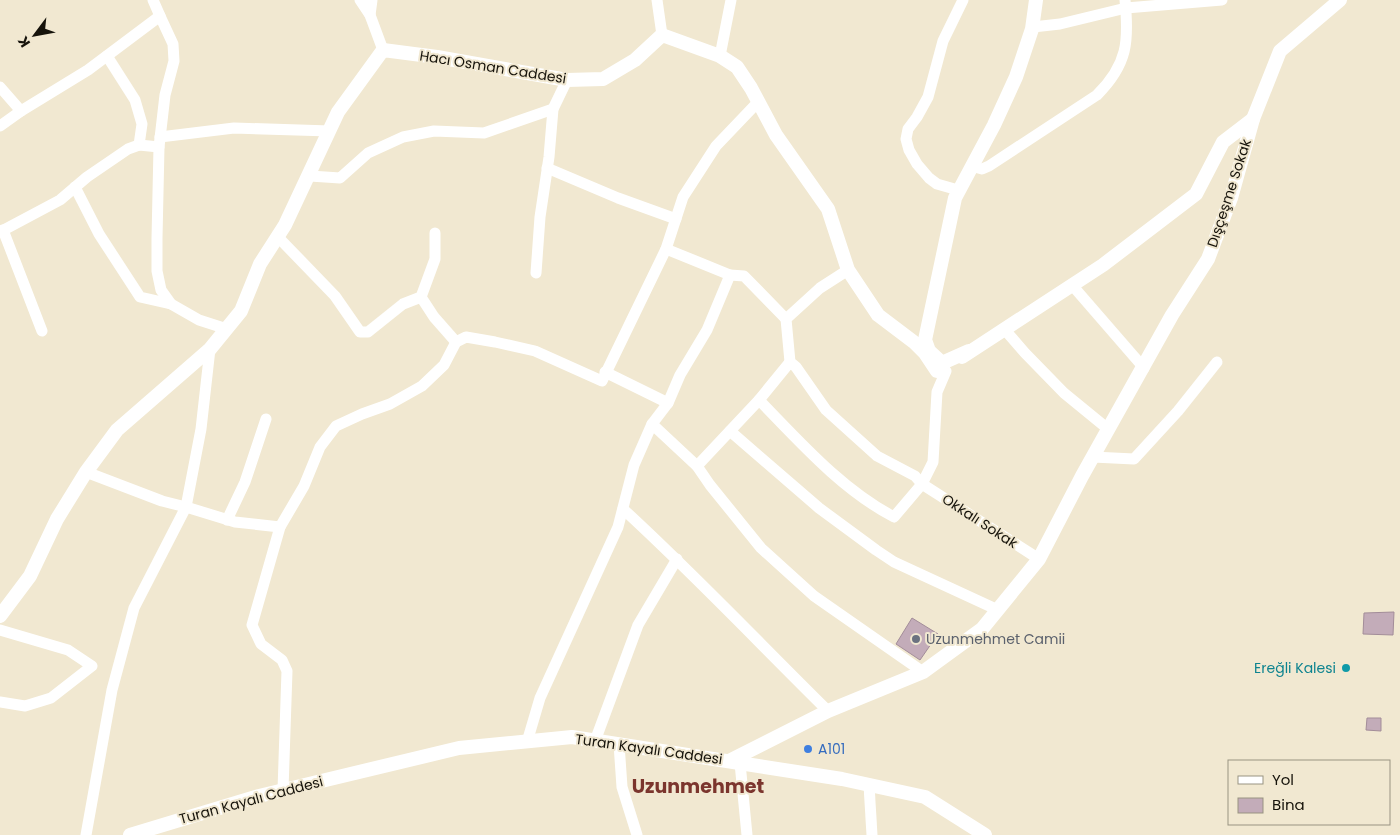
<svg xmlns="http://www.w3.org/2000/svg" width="1400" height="835" font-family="Poppins,sans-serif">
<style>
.building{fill:#c3acb9;stroke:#a38d99}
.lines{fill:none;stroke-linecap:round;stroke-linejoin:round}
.minor{stroke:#fff;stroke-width:11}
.tertiary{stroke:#fff;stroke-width:14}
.worship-dot{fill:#6b7280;stroke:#f1e8d1;stroke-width:2}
.culture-dot{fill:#0f9aa8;stroke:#f1e8d1;stroke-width:2}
.shop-dot{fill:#3f7fe0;stroke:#f1e8d1;stroke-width:2}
.labels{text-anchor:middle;stroke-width:4;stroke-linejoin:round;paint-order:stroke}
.street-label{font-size:14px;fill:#16130b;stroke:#f1e8d1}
.worship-label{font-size:14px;fill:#5b616d;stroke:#f1e8d1;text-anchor:start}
.culture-label{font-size:14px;fill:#0d838f;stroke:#f1e8d1;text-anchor:end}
.shop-label{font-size:14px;fill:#366cbe;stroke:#f1e8d1;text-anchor:start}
.district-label{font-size:19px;font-weight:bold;fill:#7b352d;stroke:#f1e8d1}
</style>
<rect width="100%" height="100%" fill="#f1e8d1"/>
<g class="building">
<polygon points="1394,612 1393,635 1363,634 1364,613"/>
<polygon points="912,618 938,634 920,660 896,644"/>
<polygon points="1367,718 1381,718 1381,731 1366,730"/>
</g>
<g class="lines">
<g class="minor">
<polyline points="360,0 370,15 372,0"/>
<polyline points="657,0 662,35"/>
<polyline points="370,15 383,50"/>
<polyline points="1033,27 1060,24 1126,8 1222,0"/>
<polyline points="107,56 135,100 142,124 139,145"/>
<polyline points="720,56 731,0"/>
<polyline points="0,87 21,111"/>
<polyline points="0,126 21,111 88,70 160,16 153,0"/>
<polyline points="160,137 234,128 330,131"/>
<polyline points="159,147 157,238 157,271 161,290 171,304 199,320 227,329"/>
<path d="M971,166L982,169L989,166L1097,95C1128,64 1129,41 1125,0"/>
<polyline points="547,168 618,198 676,219"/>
<polyline points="310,176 340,178 368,153 403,137 434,131 484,133 553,109"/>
<polyline points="75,187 99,234 140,297 171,304"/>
<polyline points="958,190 937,184 929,178 917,164 909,150 906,139 908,129 917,117 928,97 943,41 963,0"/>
<polyline points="3,230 42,331"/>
<polyline points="0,232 60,200 87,177 128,149 139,145 159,147 165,95 174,61 173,44 160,16"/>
<polyline points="278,237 335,296 360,332 368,332 403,304 421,297 435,259 435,233"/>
<polyline points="848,270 820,288 786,319 790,362 796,367 826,410 877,456 915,476 922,484 1039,559"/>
<polyline points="536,273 540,217 549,157 553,109 567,80"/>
<polyline points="730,275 744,276 786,319"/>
<polyline points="1072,285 1144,368"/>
<polyline points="421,297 434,317 456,342"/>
<polyline points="1005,330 1025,353 1064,393 1108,429"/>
<polyline points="210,349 201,429 186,507 235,522 280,527 304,486 320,447 336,426 362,414 390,404 422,386 444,365 456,342 466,337 495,342 535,351 602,381 666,249 683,197 716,146 758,102"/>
<polyline points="605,372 668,403"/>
<path d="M759,400C800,442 841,489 894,517L922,484L933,462L937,392L946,371"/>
<polyline points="652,424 697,466 710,485 761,548 814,596 923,672"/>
<polyline points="730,431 819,508 876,550 894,562 998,610"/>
<polyline points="1093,457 1134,459 1178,411 1217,362"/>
<polyline points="697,466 759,400 790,362"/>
<path d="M623,509C694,574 760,644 828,711"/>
<polyline points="227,520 245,482 266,419"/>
<polyline points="280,527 252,625 261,644 282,660 287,671 283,790"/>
<polyline points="0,630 68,650 92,666 51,698 25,706 0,702"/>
<polyline points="595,741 638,625 677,559"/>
<polyline points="527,742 540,698 618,527 634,465 652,424 668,403 680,375 707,330 730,275 666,249"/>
<polyline points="619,744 622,787 637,835"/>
<polyline points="740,763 747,835"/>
<polyline points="869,785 872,835"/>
<polyline points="86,835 112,690 134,608 186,507 162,501 86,472"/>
</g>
<g class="tertiary">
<polyline points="969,351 942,363 929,351 925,340 955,198 994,125 1016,77 1032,29 1036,0"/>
<polyline points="962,357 1103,265 1196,194 1223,142 1253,119"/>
<polyline points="0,616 30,576 57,519 86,472 117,430 210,349 241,311 260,264 285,225 338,112 383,50 437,57 567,80 603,79 635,60 662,35 720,56 737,67 751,88 776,135 828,209 848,270 878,315 915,343 925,353 937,371"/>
<polyline points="729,761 828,711 923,672 982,629 1039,559 1082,476 1172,315 1208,259 1231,198 1253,119 1280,51 1340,0"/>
<polyline points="130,835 259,796 459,748 572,737 842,779 925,797 985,835"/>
</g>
</g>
<circle class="worship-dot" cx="916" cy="639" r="5"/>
<circle class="culture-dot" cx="1346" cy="668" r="5"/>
<circle class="shop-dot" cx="808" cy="749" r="5"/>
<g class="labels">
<g class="street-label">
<text transform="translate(493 67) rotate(9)" y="5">Hacı Osman Caddesi</text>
<text transform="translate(1229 193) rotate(-72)" y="5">Dışçeşme Sokak</text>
<text transform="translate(980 521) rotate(33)" y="5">Okkalı Sokak</text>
<text transform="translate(649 749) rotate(8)" y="5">Turan Kayalı Caddesi</text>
<text transform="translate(251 800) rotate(-15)" y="5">Turan Kayalı Caddesi</text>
</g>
<g class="worship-label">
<text x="926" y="644">Uzunmehmet Camii</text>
</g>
<g class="culture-label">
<text x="1336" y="673">Ereğli Kalesi</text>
</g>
<g class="shop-label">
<text x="818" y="754">A101</text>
</g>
<g class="district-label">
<text x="698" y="793">Uzunmehmet</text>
</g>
</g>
<rect x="1228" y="760" width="162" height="65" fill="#f1e8d1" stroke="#999382"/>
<rect x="1238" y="776" width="25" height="8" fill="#ffffff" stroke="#999382"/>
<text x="1272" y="785" font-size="15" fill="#16130b">Yol</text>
<rect x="1238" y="798" width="25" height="15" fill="#c3acb9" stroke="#999382"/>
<text x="1272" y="810" font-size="15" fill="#16130b">Bina</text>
<g transform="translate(35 35) rotate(238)" stroke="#f1e8d1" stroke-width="4" paint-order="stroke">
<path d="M0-4L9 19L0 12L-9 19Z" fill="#16130b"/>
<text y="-8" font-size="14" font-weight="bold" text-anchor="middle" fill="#16130b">K</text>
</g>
</svg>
